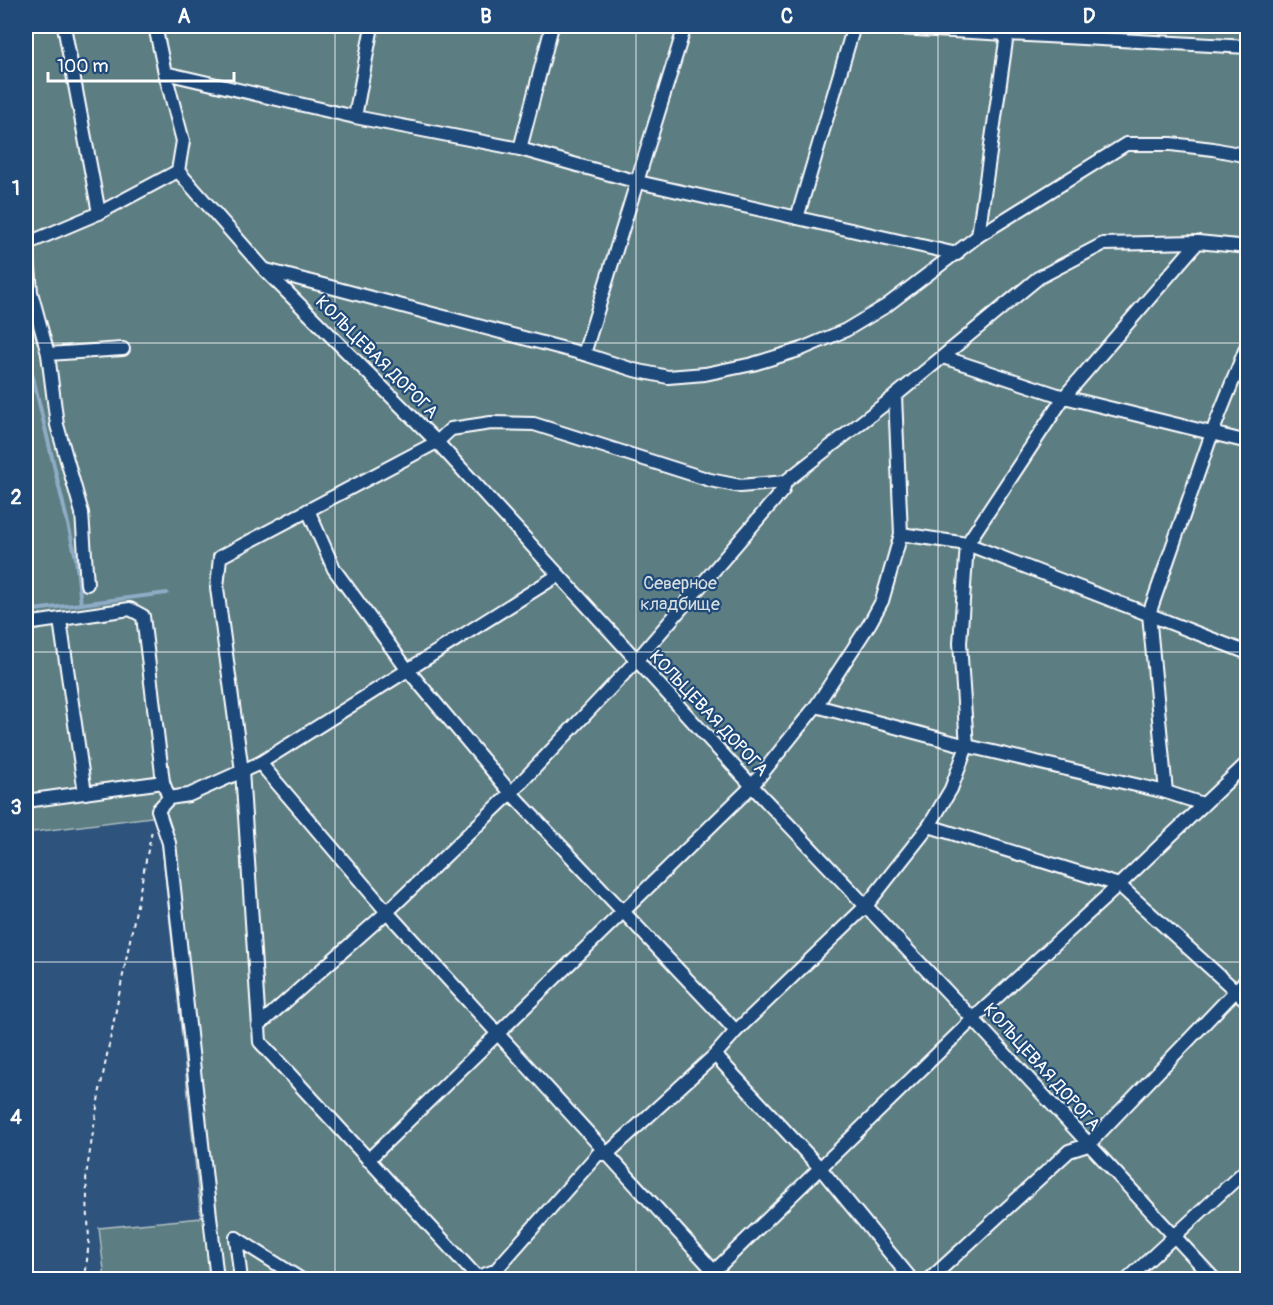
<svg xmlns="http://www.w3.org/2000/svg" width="1273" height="1305" font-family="Pangolin,sans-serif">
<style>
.green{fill:#5c7d82;stroke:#aebec0;stroke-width:1.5}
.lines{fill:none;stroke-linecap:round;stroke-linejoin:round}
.stream{stroke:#8facc6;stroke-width:4}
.minor-casing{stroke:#fff;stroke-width:16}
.path{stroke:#fff;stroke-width:2;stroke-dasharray:4.5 4.5;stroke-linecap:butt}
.minor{stroke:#1f4a7a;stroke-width:12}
.grid{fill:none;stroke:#fff;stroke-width:1.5;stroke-opacity:0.55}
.labels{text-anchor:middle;stroke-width:4.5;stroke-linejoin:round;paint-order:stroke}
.street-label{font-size:18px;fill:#fff;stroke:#1f4a7a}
.park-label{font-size:18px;fill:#d6dee0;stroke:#1f4a7a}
.neatline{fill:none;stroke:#fff;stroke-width:2}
.grid-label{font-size:20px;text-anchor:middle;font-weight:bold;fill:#fff}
</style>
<rect width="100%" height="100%" fill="#2e537d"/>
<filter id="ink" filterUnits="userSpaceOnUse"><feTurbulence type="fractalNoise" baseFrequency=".0167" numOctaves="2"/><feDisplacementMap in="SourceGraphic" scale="12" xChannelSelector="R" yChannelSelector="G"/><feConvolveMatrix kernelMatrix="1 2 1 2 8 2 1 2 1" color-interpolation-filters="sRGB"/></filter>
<g filter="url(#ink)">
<polygon class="green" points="26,26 1247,26 1247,1279 105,1279 99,1228 201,1218 159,816 26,833"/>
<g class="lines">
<g class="stream">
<polyline points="26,348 76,558 81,604"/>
<polyline points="26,611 167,593"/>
</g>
<g class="minor-casing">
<g id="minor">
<polyline points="64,26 99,213"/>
<polyline points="155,26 165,73 183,141 178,171"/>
<polyline points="862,26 1248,47"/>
<polyline points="165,73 355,117 520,149 638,182 957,254"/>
<polyline points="355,117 372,26"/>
<polyline points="520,149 552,26"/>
<polyline points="178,171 264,269 437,442 752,786 973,1019 1215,1280"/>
<polyline points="797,218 854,26"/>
<polyline points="978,236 1008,27"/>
<polyline points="26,244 99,213 178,171"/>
<polyline points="27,244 31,292 48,354 57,425 82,513 87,584"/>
<polyline points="266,270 584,354 634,370 668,377 705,374 753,364 799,350 846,330 886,306 978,236 1126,144 1171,144 1213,149 1248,156"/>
<polyline points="48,354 123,349"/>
<polyline points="584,354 685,26"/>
<polyline points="943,357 1064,397 1248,442"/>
<polyline points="308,510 334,569 407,669 511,793 736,1031"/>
<polyline points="901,534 967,544 1248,653"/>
<polyline points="60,620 85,793"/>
<polyline points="26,624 130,609 143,616 163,782 169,798 189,795 260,763 557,576"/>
<polyline points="816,706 967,746 1166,792 1203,804"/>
<polyline points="260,763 387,912 722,1280"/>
<polyline points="1166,792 1149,614 1212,433 1248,343"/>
<polyline points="169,798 158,810 169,843 217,1280"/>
<polyline points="26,801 163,782"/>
<polyline points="929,826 1119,885 1248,1002"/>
<polyline points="258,1026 387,912 511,793 636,661 783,490 785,482"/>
<polyline points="715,1055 821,1169 912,1280"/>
<polyline points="368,1160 752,786 816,706 870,623 882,601 901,534 895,396"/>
<polyline points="236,1238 302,1280"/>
<polyline points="236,1238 241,1280"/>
<polyline points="495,1271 598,1154 607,1154 715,1055 736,1031 866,906 929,826 951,789 967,746 960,643 967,544 1064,397 1198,242"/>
<polyline points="503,1280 495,1271 477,1277 260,1042 242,771 217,588 220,557 437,442 451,429 491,423 534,424 710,480 740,486 785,482 895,396 1038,278 1103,244 1198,242 1248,247"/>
<polyline points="705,1280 973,1019 1119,885 1248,762"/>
<polyline points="929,1280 1069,1151 1088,1145 1248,978"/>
<polyline points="1127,1280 1248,1168"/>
</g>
</g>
<polyline class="path" points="85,1280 89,1240 86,1176 99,1095 152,830"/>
<use href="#minor" class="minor"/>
</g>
</g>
<path class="grid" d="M335,26V1280M636,26V1280M938,26V1280M26,343H1248M26,652H1248M26,962H1248"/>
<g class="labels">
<g class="street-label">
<text transform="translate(377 357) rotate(45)" y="6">КОЛЬЦЕВАЯ ДОРОГА</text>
<text transform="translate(709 713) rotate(47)" y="6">КОЛЬЦЕВАЯ ДОРОГА</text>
<text transform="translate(1042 1067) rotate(48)" y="6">КОЛЬЦЕВАЯ ДОРОГА</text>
</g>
<g class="park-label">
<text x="680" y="589">Северное<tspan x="680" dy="21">кладбище</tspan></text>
</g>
</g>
<rect width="1273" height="1305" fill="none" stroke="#1f4a7a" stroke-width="66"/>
<path d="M48 72v9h186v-9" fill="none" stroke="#ffffff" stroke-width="3"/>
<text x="57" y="72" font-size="18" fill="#ffffff" stroke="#1f4a7a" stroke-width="4.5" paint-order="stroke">100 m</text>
<rect x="33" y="33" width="1207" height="1239" class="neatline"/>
<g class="grid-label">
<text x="184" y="23">A</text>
<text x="486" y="23">B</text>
<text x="787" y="23">C</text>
<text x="1089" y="23">D</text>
<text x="16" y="195">1</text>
<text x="16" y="504">2</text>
<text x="16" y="814">3</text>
<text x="16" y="1124">4</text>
</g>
</svg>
